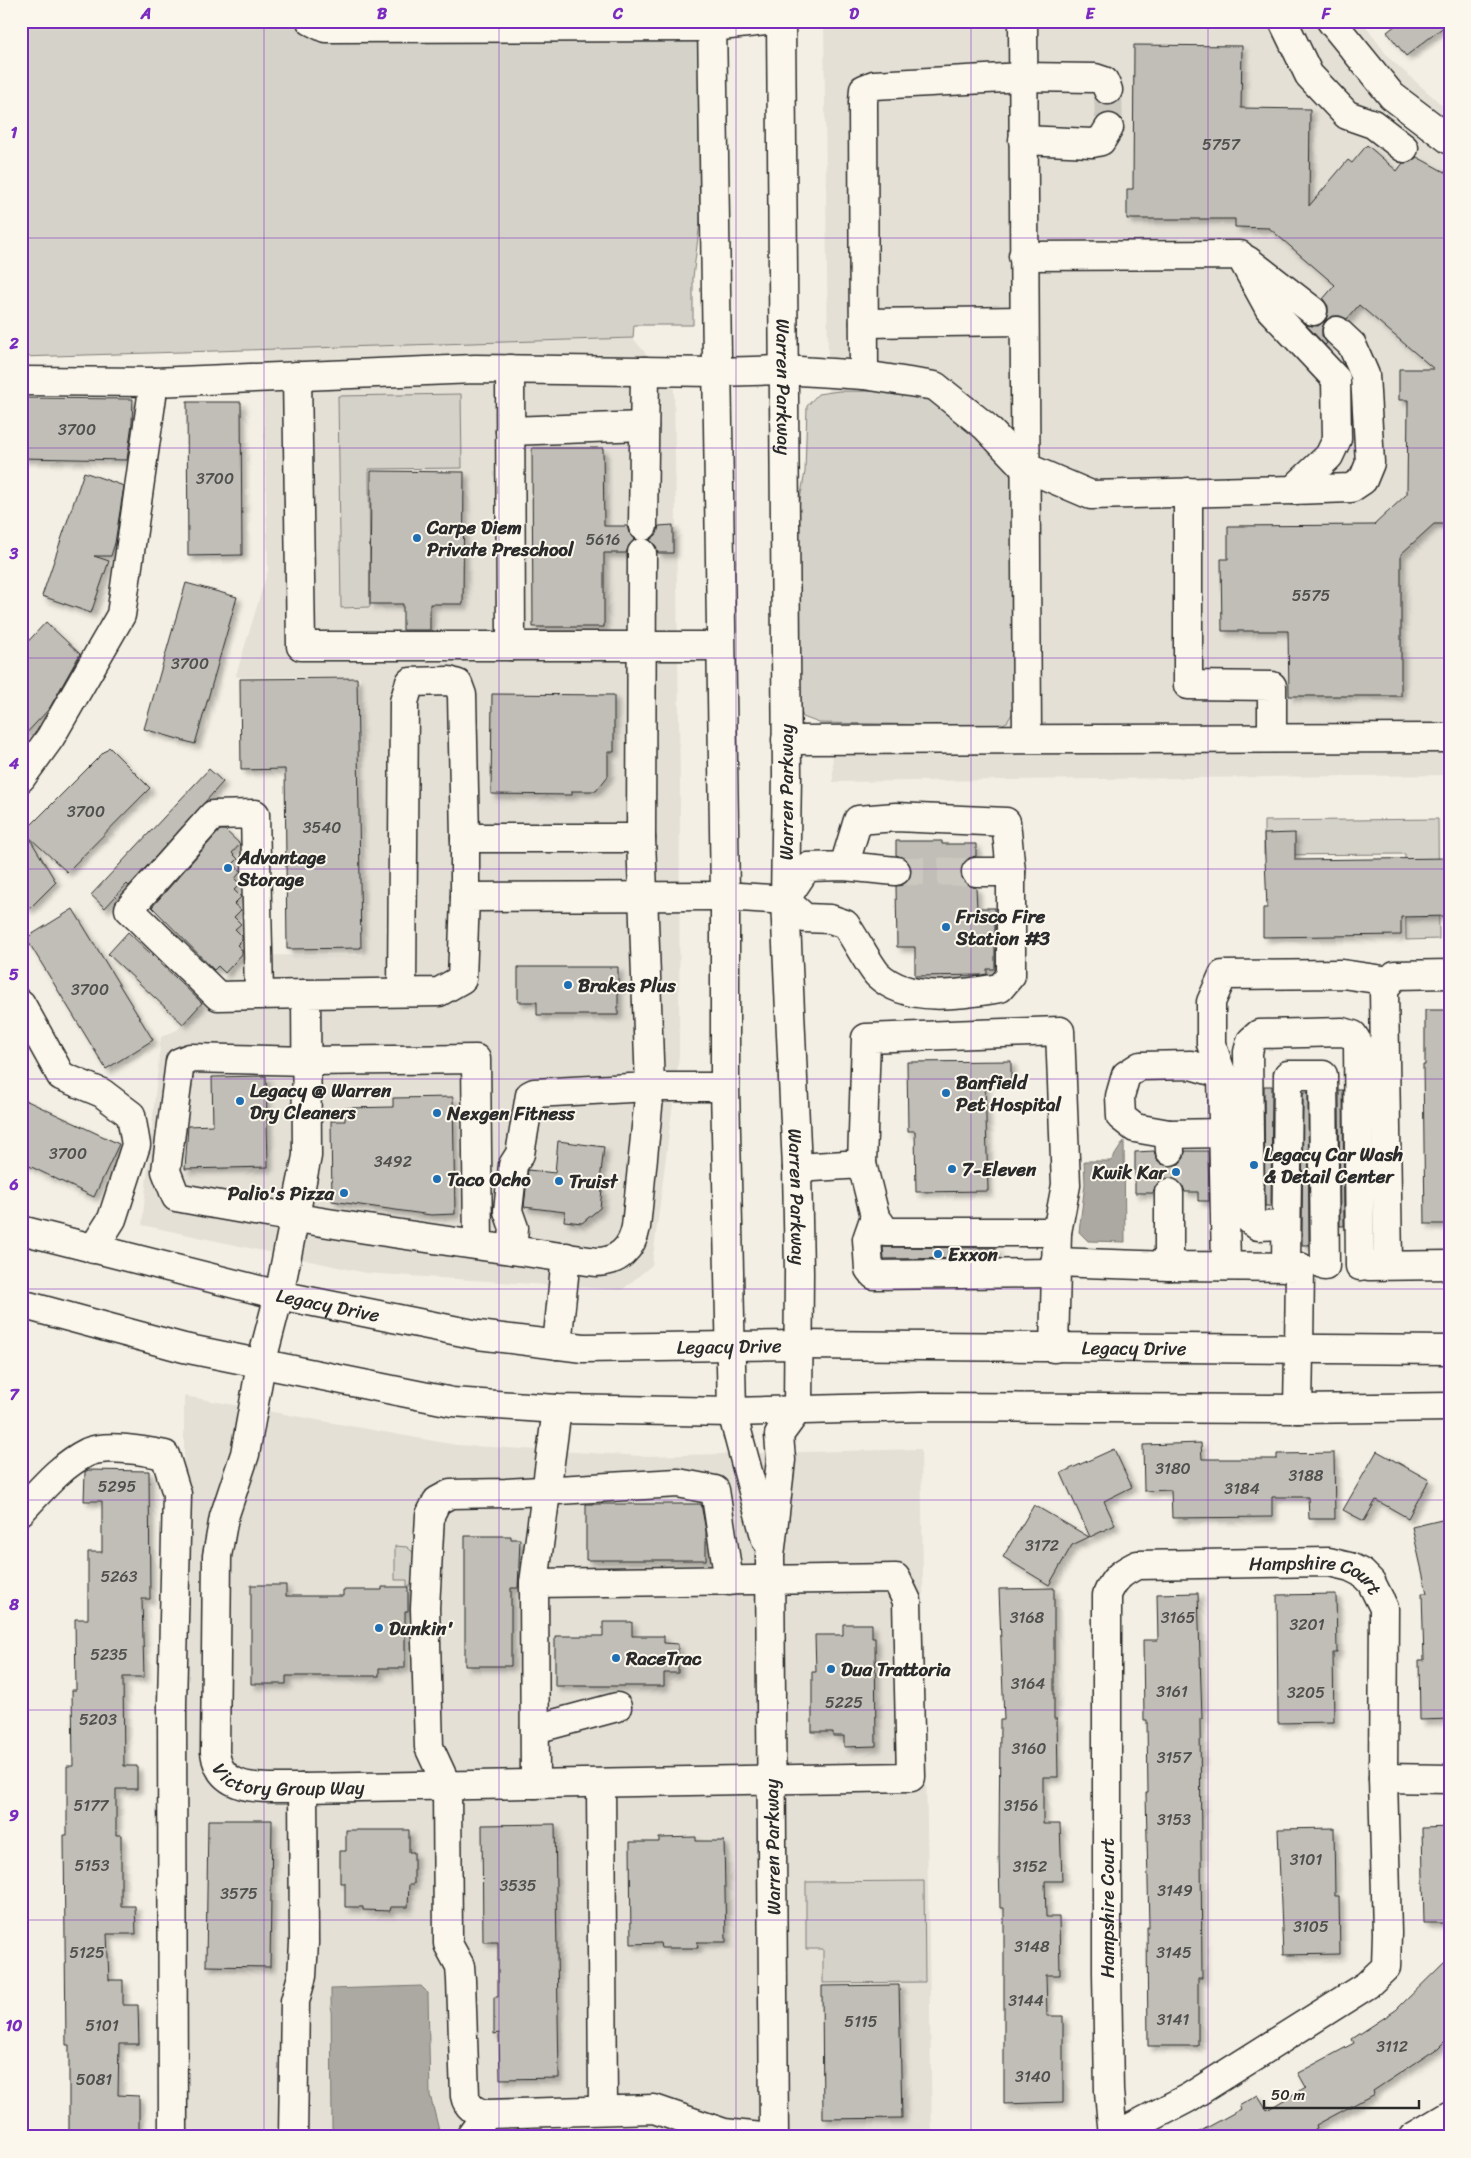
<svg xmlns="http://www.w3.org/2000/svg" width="1471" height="2158" font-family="Sriracha,sans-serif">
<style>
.built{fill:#e4e0d6}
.green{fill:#d5d2c9;stroke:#807e7a}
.water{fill:#aca9a2;stroke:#787772}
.building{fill:#c0beb6;stroke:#2b2b2b;filter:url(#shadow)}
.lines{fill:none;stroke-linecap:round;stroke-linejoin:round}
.minor-tunnel{stroke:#cbc8bf;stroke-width:28;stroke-dasharray:28 14;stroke-linecap:butt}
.minor-casing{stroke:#2b2b2b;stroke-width:31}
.major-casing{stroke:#2b2b2b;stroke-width:31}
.minor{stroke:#fbf7ec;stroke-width:28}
.major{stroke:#fbf7ec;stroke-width:28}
.grid{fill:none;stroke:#7b2cbf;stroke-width:1;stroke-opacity:0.55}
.poi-dot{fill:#1f6fb2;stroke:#fbf7ec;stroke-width:2}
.labels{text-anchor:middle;stroke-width:4;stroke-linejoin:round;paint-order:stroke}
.number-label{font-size:16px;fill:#50504e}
.street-label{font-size:19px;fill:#2b2b2b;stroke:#fbf7ec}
.poi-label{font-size:19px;font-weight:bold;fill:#2b2b2b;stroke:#fbf7ec;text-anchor:start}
.neatline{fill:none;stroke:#7b2cbf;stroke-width:2}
.grid-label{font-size:16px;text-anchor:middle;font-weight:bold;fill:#7b2cbf}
</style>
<defs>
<filter id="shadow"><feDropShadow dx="4.5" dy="4.5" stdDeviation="2.5" flood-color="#0004"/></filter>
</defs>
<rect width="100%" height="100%" fill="#f3efe4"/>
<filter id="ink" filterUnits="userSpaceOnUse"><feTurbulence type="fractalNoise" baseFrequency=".02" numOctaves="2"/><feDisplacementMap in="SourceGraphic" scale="10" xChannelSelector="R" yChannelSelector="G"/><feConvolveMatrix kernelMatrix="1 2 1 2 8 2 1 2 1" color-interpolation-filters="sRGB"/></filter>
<g filter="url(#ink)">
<g class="built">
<polygon points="824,21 1362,21 1389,58 1450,112 1450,775 833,782"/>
<polygon points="633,338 674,389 680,784 679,1056 652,1265 622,1290 366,1273 142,1225 161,1037 177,1030 245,955 363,956 360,677 237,677 236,675 268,570 262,349"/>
<polygon points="184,1396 456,1445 643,1456 921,1449 932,2137 184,2137"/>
</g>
<g class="green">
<polygon points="21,21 698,21 700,222 693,277 693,325 634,325 633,338 21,357"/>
<path d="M839,391C864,392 891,389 915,395C954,405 990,447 1012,478L1015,709L1007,722L998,726L819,723L803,717L800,708L796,555L799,505L805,472L807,406L818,394Z"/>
<polygon points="461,394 462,468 369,469 370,607 341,608 338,396"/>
<polygon points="1438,819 1439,939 1406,940 1405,854 1264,855 1264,821"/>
<polygon points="395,1546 407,1547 415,1554 415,1582 411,1586 407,1586 407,1580 395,1580"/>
<polygon points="924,1881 925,1982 823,1983 823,1949 806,1949 806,1882"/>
</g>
<g class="water">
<polygon points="1124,1141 1125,1242 1088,1241 1079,1232 1085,1184 1084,1161 1111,1161"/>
<polygon points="421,1986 428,1993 430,2095 439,2130 435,2134 338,2136 332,2128 331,1989"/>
</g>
<g class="building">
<polygon points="1401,21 1450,21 1450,22 1406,56 1387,32"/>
<polygon points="1134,45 1242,46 1241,108 1310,109 1309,206 1348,160 1352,163 1367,145 1397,171 1403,163 1410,162 1417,157 1450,175 1450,524 1434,524 1401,554 1401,696 1289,696 1288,631 1222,631 1221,559 1228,559 1228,526 1374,525 1407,494 1408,400 1399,400 1399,369 1434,369 1359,305 1347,319 1340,316 1333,316 1325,321 1322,328 1322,336 1327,343 1325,345 1306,325 1318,326 1326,320 1328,313 1328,306 1323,299 1335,285 1269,228 1235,227 1235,219 1127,219 1127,189 1133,189"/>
<polygon points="21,398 133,399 132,423 127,460 21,458"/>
<polygon points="187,402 241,402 242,555 188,556"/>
<polygon points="532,448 603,448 604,526 627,526 629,533 635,539 629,545 626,553 604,553 604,627 533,627"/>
<polygon points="371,471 464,472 463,604 430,604 430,630 403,630 403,604 370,604"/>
<polygon points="84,472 124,486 115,543 111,556 94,556 109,561 91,613 42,596"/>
<polygon points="673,525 673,553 658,553 656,546 650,540 657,534 659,526"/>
<polygon points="186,583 237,597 195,744 144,729"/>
<polygon points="46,622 80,654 49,709 21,739 21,649"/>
<polygon points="357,678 361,948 287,949 285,769 241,770 240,679"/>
<polygon points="492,694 614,695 614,752 608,752 608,776 596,791 572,791 572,795 491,794"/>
<polygon points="109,747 150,788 67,872 28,836 56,882 29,909 21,902 21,825 25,831"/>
<polygon points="209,769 223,782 129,886 127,884 105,908 91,895"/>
<polygon points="220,830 225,830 240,844 232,853 238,859 233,864 241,871 235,879 240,884 234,890 241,897 234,904 241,910 234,917 241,924 235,929 242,936 242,940 237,945 242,950 242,954 225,973 218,966 214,970 152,907"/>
<polygon points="1295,833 1295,860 1450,858 1450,916 1401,917 1401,935 1263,937 1263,908 1267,908 1264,834"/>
<polygon points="896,841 942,841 942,844 976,844 976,856 969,858 963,864 960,872 962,879 968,885 976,888 977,908 995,908 995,969 987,969 987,974 981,975 915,976 915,947 897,947 896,886 908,880 912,872 910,864 905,859 896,855"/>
<polygon points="73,909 153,1040 106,1069 26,938"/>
<polygon points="128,932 202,1003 183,1024 108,954"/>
<polygon points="518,967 618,967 618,1015 537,1015 537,1002 518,1002"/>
<polygon points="1425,1010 1450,1010 1450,1224 1425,1224 1423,1065 1425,1065"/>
<polygon points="1011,1061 1011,1080 985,1081 988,1191 916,1192 915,1131 908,1131 907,1062"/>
<polygon points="266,1076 268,1167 185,1169 188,1126 213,1125 212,1077"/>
<polygon points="1264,1086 1272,1086 1271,1206 1265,1206"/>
<polygon points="1339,1090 1343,1090 1344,1226 1340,1226"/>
<polygon points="1303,1092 1308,1092 1309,1245 1302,1245"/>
<polygon points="453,1097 455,1214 431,1215 332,1201 331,1121 345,1121 345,1108 393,1107 393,1098"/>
<polygon points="21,1098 119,1144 94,1197 21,1162"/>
<polygon points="558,1141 604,1147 599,1189 602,1190 600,1208 582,1223 564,1221 565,1212 524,1207 528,1170 555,1173"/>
<polygon points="1154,1151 1157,1160 1163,1165 1170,1167 1179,1164 1184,1158 1185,1151 1208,1151 1209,1201 1198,1201 1198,1192 1185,1192 1183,1186 1177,1180 1169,1177 1161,1180 1155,1186 1153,1193 1135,1193 1135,1152"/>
<polygon points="883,1247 996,1248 997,1258 884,1259"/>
<polygon points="1201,1443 1202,1459 1277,1459 1277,1454 1334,1453 1335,1519 1309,1519 1308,1497 1272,1497 1272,1517 1172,1518 1171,1490 1144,1491 1143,1445"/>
<polygon points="1114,1449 1132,1487 1104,1501 1115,1525 1090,1537 1061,1473"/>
<polygon points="1377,1451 1429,1480 1408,1518 1376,1500 1364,1521 1343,1510"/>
<polygon points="88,1470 149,1471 150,1599 142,1599 144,1677 123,1677 124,1766 137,1766 137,1789 116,1789 116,1835 121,1835 121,1906 135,1906 136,1934 107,1934 109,1980 123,1980 123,2005 138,2005 139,2044 119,2044 118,2095 139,2096 139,2137 69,2137 69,2045 66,2045 64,1835 67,1835 67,1766 73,1766 72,1690 76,1690 75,1619 88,1619 88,1552 102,1552 102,1501 84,1501 85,1472"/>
<polygon points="586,1504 701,1504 706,1531 706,1560 586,1560"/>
<polygon points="1034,1505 1089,1537 1072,1545 1049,1585 1003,1557"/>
<polygon points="1450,1518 1450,1719 1420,1720 1419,1660 1424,1660 1422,1593 1427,1593 1412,1527"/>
<polygon points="465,1536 511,1536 511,1539 520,1539 518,1588 511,1588 511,1666 465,1666"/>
<polygon points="251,1585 286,1585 286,1596 343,1596 343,1590 382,1590 382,1587 408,1587 408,1611 405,1611 405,1668 379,1668 379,1676 286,1676 286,1684 251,1684"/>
<polygon points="1054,1588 1054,1719 1057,1719 1058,1777 1043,1777 1043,1824 1060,1824 1062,1881 1045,1881 1046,1917 1059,1917 1060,1975 1046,1975 1047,2016 1063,2016 1063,2102 1004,2104 1004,1908 1000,1908 999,1851 1000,1720 1004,1720 999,1589"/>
<polygon points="1198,1593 1202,1719 1200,1719 1202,1978 1198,1978 1198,2046 1148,2046 1147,1927 1149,1927 1146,1793 1148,1793 1147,1720 1144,1720 1143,1640 1158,1640 1157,1594"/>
<polygon points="1336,1594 1337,1653 1333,1653 1334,1722 1278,1723 1277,1595"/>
<polygon points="603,1622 632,1622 632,1636 664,1636 664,1643 678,1644 678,1673 664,1673 664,1686 555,1686 555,1636 603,1636"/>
<polygon points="843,1624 872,1624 872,1638 875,1638 876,1746 844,1747 844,1736 833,1736 833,1732 812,1732 812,1672 816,1672 815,1635 843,1635"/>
<polygon points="208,1820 272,1820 270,1967 206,1966"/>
<polygon points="555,1824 559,2078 500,2079 499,2033 494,2034 494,1997 498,1997 498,1942 483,1942 482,1825"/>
<polygon points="1450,1827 1450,1923 1424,1923 1422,1828"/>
<polygon points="1334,1828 1335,1896 1339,1896 1340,1954 1283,1955 1278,1829"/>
<polygon points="346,1830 409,1830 409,1852 414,1852 414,1884 409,1884 408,1907 391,1907 390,1911 363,1910 363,1907 345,1907 345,1883 340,1883 340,1851 346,1851"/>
<polygon points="696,1837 696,1841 724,1841 726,1942 697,1942 698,1948 661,1948 660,1943 631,1944 630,1842 659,1842 659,1838"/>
<polygon points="1450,1957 1450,2036 1438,2048 1373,2091 1374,2094 1316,2125 1317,2128 1301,2137 1190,2137 1241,2109 1239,2106 1258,2095 1267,2110 1306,2087 1298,2073 1354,2043 1352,2039 1396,2010"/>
<polygon points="899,1985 902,2118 823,2119 822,1986"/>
</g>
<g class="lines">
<g class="minor-tunnel">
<polyline points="1108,90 1109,128"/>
<polyline points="896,871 976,872"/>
<polyline points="1169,1193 1170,1151"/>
</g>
<g class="minor-casing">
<g id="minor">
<polyline points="311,21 325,28 712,27"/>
<polyline points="1023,21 1027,738"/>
<polyline points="1283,21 1309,75 1347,115 1373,124 1404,148"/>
<polyline points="1331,21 1392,96 1450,140"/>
<polyline points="1023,140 1092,143 1101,141 1109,128"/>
<polyline points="1247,260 1313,311"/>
<polyline points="864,323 1023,321"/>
<polyline points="510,369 511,646"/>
<polyline points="864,375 863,102 864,89 874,85 1023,77 1095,78 1104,81 1108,90"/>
<polyline points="297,376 301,646 720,646"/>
<polyline points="21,381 154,382 475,369 717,372 783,370 864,375 935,386 986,427 1023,466 1091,495 1293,490 1329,456 1337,439 1336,379 1269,308 1240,255 1023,256"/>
<polyline points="510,431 644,426"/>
<polyline points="1293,490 1351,488 1363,480 1370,463 1365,375 1352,345 1337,331"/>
<polyline points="1188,492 1188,685 1272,686 1272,738"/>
<polyline points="643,526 645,371"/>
<polyline points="786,740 1450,738"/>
<polyline points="21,778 50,738 121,615 154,382"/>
<polyline points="641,838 642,553"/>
<path d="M844,866L858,820L896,817L1006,822L1011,872V975L1000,988C963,994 909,1004 878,975C870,967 854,936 845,924L830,919L805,918L785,900L807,867L844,866L896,871"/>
<polyline points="976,872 1011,872"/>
<polyline points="465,897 465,838 641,838 650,1087 534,1093 530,1095 520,1154 513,1165 508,1211 514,1228 512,1250"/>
<polyline points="402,992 404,702 410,682 449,681 458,684 462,695 465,838"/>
<polyline points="259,995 255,814 213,815 129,909 218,996 306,994"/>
<polyline points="21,1004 61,1076 102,1093 131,1115 136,1145 112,1219 93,1249"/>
<polyline points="1169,1134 1223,1133"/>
<polyline points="1170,1151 1169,1134 1135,1128 1121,1117 1120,1096 1126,1075 1140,1066 1191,1065 1222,1074"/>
<polyline points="862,1164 875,1216 886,1232 1057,1232"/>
<polyline points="797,1168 862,1164 866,1038 1060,1031 1066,1185 1057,1232 1054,1348"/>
<polyline points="1169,1193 1169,1266"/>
<polyline points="875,1216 867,1239 869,1269 874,1275 1055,1273"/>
<polyline points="1286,1225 1258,1226 1250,1220 1248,1052 1251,1041 1259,1034 1343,1032 1353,1035 1358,1043 1360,1266"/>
<path d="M478,1245L476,1059L307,1061L190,1058L180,1062L166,1171L176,1197C315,1223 455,1242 596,1262C618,1262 632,1249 636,1227L650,1087H725"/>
<polyline points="1055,1262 1169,1266 1300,1267 1299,1350"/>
<polyline points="1388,1265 1384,989 1395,975 1450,974"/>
<polyline points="1226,1266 1222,1074 1211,1044 1211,1002 1223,975 1342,974 1390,981"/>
<polyline points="1369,1266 1450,1265"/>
<polyline points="1286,1267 1288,1075 1323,1075 1325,1266"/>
<polyline points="279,1295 307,1156 306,994 439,992 462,979 465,897 725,896"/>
<polyline points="557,1345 566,1257"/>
<path id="s1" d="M261,1364L245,1454L224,1517L217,1556L215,1752C220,1796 269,1787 303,1788L911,1777L907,1601L896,1578L534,1583"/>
<polyline points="732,1412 766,1540"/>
<path d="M21,1511C41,1490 61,1465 88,1452C107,1444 145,1451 165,1455L177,1494L172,1704L173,2137"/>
<path d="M729,1581L715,1490L678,1483L506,1493L450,1494L437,1501L430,1515L425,1608L429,1747L447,1786L448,1944L460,1966L461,1980L465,2096C467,2107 476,2113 487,2114L654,2109L724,2133L761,2137"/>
<polyline points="535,1729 617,1707"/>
<polyline points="1383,1778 1450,1779"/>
<polyline points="601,1783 603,2110"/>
<polyline points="535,1784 534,1583 557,1409"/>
<polyline points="293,2137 295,2001 302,1976 304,1943 303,1788"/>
<polyline points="470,2137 487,2114"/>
<polyline points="774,2137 770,1556 781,1460 779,1435 798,1409"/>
<path id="s2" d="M1113,2137L1109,2091L1107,1973V1595C1114,1578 1121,1573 1137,1565L1329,1562L1350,1567L1362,1573L1371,1582L1384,1608L1383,1778L1387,1933L1386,1967L1367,1985L1188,2098L1113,2137"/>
<polyline points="1413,2137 1450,2115"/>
</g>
</g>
<g class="major-casing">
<g id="major">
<polyline points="712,21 725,896 725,1087 732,1412"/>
<path id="s3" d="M781,21L787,775L785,900L797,1168L799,1272L798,1409"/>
<polyline points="712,27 765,21"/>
<polyline points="725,896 785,900"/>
<path id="s4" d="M21,1230L279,1295L478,1335L583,1348L797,1345L1450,1350"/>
<polyline points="21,1304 184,1348 452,1402 557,1409 732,1412 921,1407 1298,1409 1450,1407"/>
<polyline points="261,1364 279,1295"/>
<polyline points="1298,1409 1299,1350"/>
</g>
</g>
<use href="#minor" class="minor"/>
<use href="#major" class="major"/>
</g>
</g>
<path class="grid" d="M264,21V2137M499,21V2137M736,21V2137M971,21V2137M1208,21V2137M21,238H1450M21,448H1450M21,658H1450M21,869H1450M21,1079H1450M21,1289H1450M21,1500H1450M21,1710H1450M21,1920H1450"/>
<g class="poi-dot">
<circle cx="417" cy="538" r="5"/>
<circle cx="228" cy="868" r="5"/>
<circle cx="946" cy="927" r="5"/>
<circle cx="568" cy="985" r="5"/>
<circle cx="946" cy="1093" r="5"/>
<circle cx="240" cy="1101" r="5"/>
<circle cx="437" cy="1113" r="5"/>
<circle cx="1254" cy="1165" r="5"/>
<circle cx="952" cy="1169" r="5"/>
<circle cx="1176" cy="1172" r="5"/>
<circle cx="437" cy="1179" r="5"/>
<circle cx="559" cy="1181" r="5"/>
<circle cx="344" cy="1193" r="5"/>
<circle cx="938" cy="1254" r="5"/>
<circle cx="379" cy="1628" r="5"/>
<circle cx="616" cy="1658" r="5"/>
<circle cx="831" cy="1669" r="5"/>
</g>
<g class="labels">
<g class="number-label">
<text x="1221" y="150">5757</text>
<text x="77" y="435">3700</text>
<text x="215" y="484">3700</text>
<text x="603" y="545">5616</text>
<text x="1311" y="601">5575</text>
<text x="190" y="669">3700</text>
<text x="86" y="817">3700</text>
<text x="322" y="833">3540</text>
<text x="90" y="995">3700</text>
<text x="68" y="1159">3700</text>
<text x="393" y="1167">3492</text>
<text x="1173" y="1474">3180</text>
<text x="1306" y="1481">3188</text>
<text x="117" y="1492">5295</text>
<text x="1242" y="1494">3184</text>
<text x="1042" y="1551">3172</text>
<text x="119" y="1582">5263</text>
<text x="1027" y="1623">3168</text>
<text x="1178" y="1623">3165</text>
<text x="1307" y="1630">3201</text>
<text x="109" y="1660">5235</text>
<text x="1028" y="1689">3164</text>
<text x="1172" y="1697">3161</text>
<text x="1306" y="1698">3205</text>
<text x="844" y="1708">5225</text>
<text x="98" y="1725">5203</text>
<text x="1029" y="1754">3160</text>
<text x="1174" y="1763">3157</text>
<text x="91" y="1811">5177</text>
<text x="1021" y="1811">3156</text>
<text x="1174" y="1825">3153</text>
<text x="1306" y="1865">3101</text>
<text x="92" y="1871">5153</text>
<text x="1030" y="1872">3152</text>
<text x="518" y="1891">3535</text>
<text x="1175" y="1896">3149</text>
<text x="239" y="1899">3575</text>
<text x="1311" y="1932">3105</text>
<text x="1032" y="1952">3148</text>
<text x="87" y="1958">5125</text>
<text x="1174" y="1958">3145</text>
<text x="1026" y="2006">3144</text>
<text x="1173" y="2025">3141</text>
<text x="861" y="2027">5115</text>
<text x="102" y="2031">5101</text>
<text x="1392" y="2052">3112</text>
<text x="1033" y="2082">3140</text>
<text x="94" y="2085">5081</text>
</g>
<g class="street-label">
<text dy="7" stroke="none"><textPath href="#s3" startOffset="366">Warren Parkway</textPath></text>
<text transform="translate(786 792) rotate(-90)" y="7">Warren Parkway</text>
<text dy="7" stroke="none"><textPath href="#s3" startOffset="1176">Warren Parkway</textPath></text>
<text dy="7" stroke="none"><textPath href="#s4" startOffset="316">Legacy Drive</textPath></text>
<text dy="7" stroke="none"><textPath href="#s4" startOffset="721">Legacy Drive</textPath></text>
<text dy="7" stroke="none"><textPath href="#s4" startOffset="1126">Legacy Drive</textPath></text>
<text dy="7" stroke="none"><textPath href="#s2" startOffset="768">Hampshire Court</textPath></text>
<text dy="7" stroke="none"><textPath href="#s1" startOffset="484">Victory Group Way</textPath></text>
<text transform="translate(772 1847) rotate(-91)" y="7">Warren Parkway</text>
<text transform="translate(1107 1908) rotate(-90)" y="7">Hampshire Court</text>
</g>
<g class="poi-label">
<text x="427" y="534">Carpe Diem<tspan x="427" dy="22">Private Preschool</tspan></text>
<text x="238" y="864">Advantage<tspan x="238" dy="22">Storage</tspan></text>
<text x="956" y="923">Frisco Fire<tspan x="956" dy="22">Station #3</tspan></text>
<text x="578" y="992">Brakes Plus</text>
<text x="956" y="1089">Banfield<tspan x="956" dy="22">Pet Hospital</tspan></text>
<text x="250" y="1097">Legacy @ Warren<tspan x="250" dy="22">Dry Cleaners</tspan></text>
<text x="447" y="1120">Nexgen Fitness</text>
<text x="1264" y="1161">Legacy Car Wash<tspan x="1264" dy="22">&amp; Detail Center</tspan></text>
<text x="962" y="1176">7-Eleven</text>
<text x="1166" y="1179" text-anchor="end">Kwik Kar</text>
<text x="447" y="1186">Taco Ocho</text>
<text x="569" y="1188">Truist</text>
<text x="334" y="1200" text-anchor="end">Palio's Pizza</text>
<text x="948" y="1261">Exxon</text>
<text x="389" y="1635">Dunkin'</text>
<text x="626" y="1665">RaceTrac</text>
<text x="841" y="1676">Dua Trattoria</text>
</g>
</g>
<rect width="1471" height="2158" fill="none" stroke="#fbf7ec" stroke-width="55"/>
<path d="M1264 2100v8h155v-8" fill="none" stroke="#2b2b2b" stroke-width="2.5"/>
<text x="1271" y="2100" font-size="15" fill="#2b2b2b" stroke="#fbf7ec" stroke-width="4" paint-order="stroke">50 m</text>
<rect x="28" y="28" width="1416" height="2102" class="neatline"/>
<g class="grid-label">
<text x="146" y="19">A</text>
<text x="382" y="19">B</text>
<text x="618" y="19">C</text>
<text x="854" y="19">D</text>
<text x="1090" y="19">E</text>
<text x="1326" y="19">F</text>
<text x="14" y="138">1</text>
<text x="14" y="349">2</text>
<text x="14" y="559">3</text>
<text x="14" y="769">4</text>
<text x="14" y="980">5</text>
<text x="14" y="1190">6</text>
<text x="14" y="1400">7</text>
<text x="14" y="1610">8</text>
<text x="14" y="1821">9</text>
<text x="14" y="2031">10</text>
</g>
</svg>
